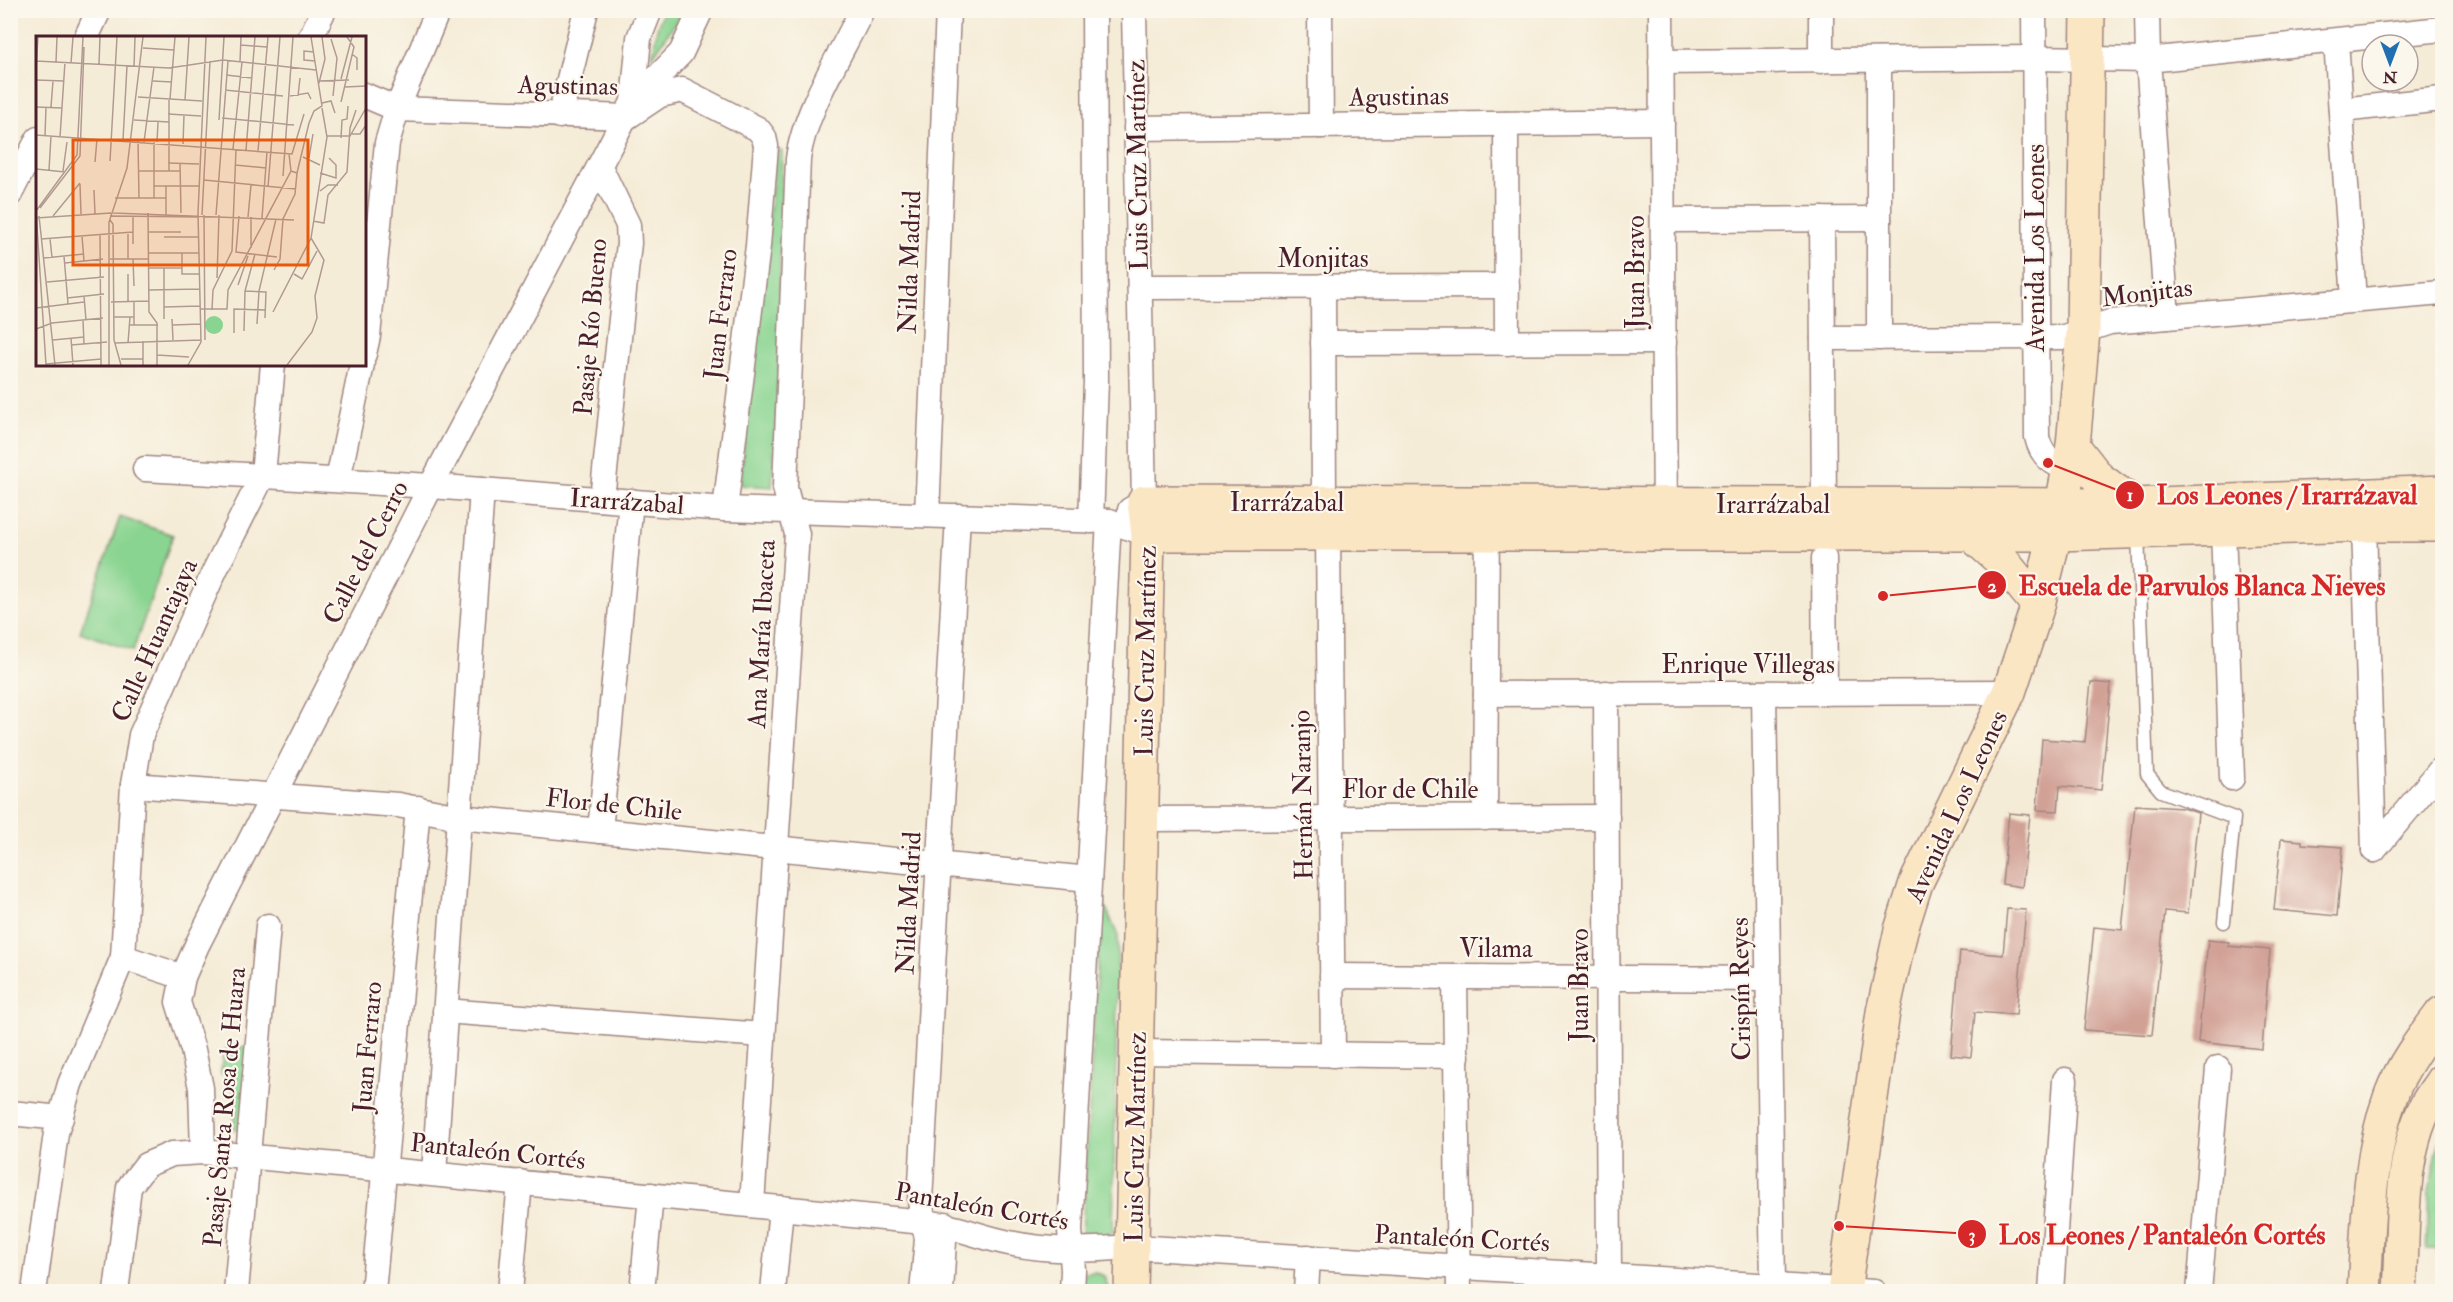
<svg xmlns="http://www.w3.org/2000/svg" width="2453" height="1302" font-family="'IM FELL Double Pica',serif">
<style>
.green{fill:#89d490;stroke:#6a7a5e;stroke-width:1.5}
.building{fill:#d2a196}
.lines{fill:none;stroke-linecap:round;stroke-linejoin:round}
.lane-casing{stroke:#a08681;stroke-width:15}
.street-casing{stroke:#a08681;stroke-width:27}
.secondary-casing{stroke:#a08681;stroke-width:36}
.lane{stroke:#fff;stroke-width:12}
.street{stroke:#fff;stroke-width:24}
.secondary{stroke:#fbe6c4;stroke-width:33}
.labels{text-anchor:middle;stroke-width:4.5;stroke-linejoin:round;paint-order:stroke}
.street-label{font-size:26px;fill:#4a1f2b;stroke:#fbf7ec}
.inset-road{fill:none;stroke:#b19a92;stroke-width:1.5}
.view{fill:#e8590c;fill-opacity:0.15;stroke:#e8590c;stroke-width:3}
.inset-edge{fill:none;stroke:#4a1f2b;stroke-width:3}
.leader{fill:none;stroke:#d62828;stroke-width:2}
.callout-dot{fill:#d62828;stroke:#fbf7ec;stroke-width:2}
.mark-label{font-size:18px;text-anchor:middle;font-weight:bold;fill:#fff}
.callout-label{font-size:27px;text-anchor:middle;font-weight:bold;fill:#d62828;stroke:#fbf7ec;stroke-width:4.5;stroke-linejoin:round;paint-order:stroke}
</style>
<rect width="100%" height="100%" fill="#fbf7ec"/>
<filter id="ink" filterUnits="userSpaceOnUse"><feTurbulence type="fractalNoise" baseFrequency=".0167" numOctaves="2"/><feDisplacementMap in="SourceGraphic" scale="12" xChannelSelector="R" yChannelSelector="G"/><feConvolveMatrix kernelMatrix="1 2 1 2 8 2 1 2 1" color-interpolation-filters="sRGB"/></filter>
<filter id="wash" filterUnits="userSpaceOnUse"><feTurbulence type="fractalNoise" baseFrequency=".008" numOctaves="4" result="noise"/><feDisplacementMap in="SourceGraphic" scale="24" xChannelSelector="R" yChannelSelector="G"/><feGaussianBlur stdDeviation="1.35" result="paint"/><feColorMatrix in="noise" values="0 0 0 0 0 0 0 0 0 0 0 0 0 0 0 0 0 1.4 0 .05"/><feComposite in="paint" operator="in"/></filter>
<g filter="url(#wash)">
<rect width="100%" height="100%" fill="#f5ecd7"/>
<g class="green">
<polygon points="664,10 683,11 652,58 657,28"/>
<polygon points="776,151 782,151 778,396 772,487 740,485"/>
<polygon points="120,517 173,535 133,651 80,632"/>
<polygon points="1101,897 1118,936 1113,1231 1107,1241 1087,1246 1082,1235"/>
<path d="M229,1044L249,1048L243,1130H233C236,1111 237,1091 228,1074H221L222,1060Z"/>
<polygon points="2442,1127 2442,1249 2426,1249 2429,1192"/>
<polygon points="1095,1272 1104,1276 1109,1291 1082,1292 1083,1274"/>
</g>
<g id="blocks">
<g class="building">
<polygon points="2091,682 2111,684 2101,790 2060,786 2058,811 2037,810 2042,739 2085,742"/>
<polygon points="2135,805 2182,808 2198,813 2188,913 2165,911 2152,1035 2084,1030 2094,927 2122,930"/>
<polygon points="2009,813 2030,815 2022,887 2002,884"/>
<polygon points="2281,839 2302,841 2302,844 2343,847 2337,916 2274,910"/>
<polygon points="2007,909 2026,910 2016,1015 1975,1012 1971,1057 1951,1055 1960,951 2003,955"/>
<polygon points="2208,940 2229,942 2228,946 2270,950 2262,1049 2198,1042"/>
</g>
</g>
</g>
<g filter="url(#ink)">
<use href="#blocks" fill-opacity="0" stroke="#a08681" stroke-width="1.5"/>
<g class="lines">
<g class="lane-casing">
<polyline id="lane" points="2138,533 2147,774 2161,791 2234,818 2224,922"/>
</g>
<g class="street-casing">
<g id="street">
<polyline points="1320,10 1321,126"/>
<polyline points="1661,10 1665,518"/>
<polyline points="1821,10 1821,61"/>
<path d="M2034,10L2037,437C2041,455 2051,464 2069,469"/>
<polyline points="2147,10 2148,60 2167,317"/>
<polyline points="86,38 99,10"/>
<polyline points="310,38 324,10"/>
<polyline points="2336,41 2354,300"/>
<polyline points="1879,60 1879,338"/>
<polyline points="1661,62 2034,58 2148,60 2442,29"/>
<polyline points="364,95 397,109 627,117 660,95 682,90 758,129 764,137 766,146 758,246 725,509"/>
<polyline points="633,102 639,38 650,10"/>
<polyline points="2341,110 2442,99"/>
<polyline points="560,116 586,10"/>
<polyline points="1506,124 1507,343"/>
<polyline points="1136,128 1662,122"/>
<polyline points="600,167 628,225 629,243 602,499"/>
<polyline points="10,194 38,139"/>
<polyline points="1822,219 1824,504"/>
<polyline points="1663,220 1879,219"/>
<polyline points="1323,286 1324,502"/>
<polyline points="1140,287 1507,286"/>
<polyline points="1823,338 2064,337 2110,322 2442,293"/>
<polyline points="1323,343 1664,342"/>
<polyline points="364,354 368,336 387,143 397,109 438,10"/>
<polyline points="145,469 431,486 725,509 1109,521 1148,534"/>
<polyline points="338,480 362,364"/>
<polyline points="1130,510 1144,502 1134,10"/>
<polyline points="927,515 948,10"/>
<polyline points="1091,521 1096,381 1094,10"/>
<polyline points="2364,525 2374,850"/>
<polyline points="2223,529 2232,778"/>
<polyline points="1328,534 1333,1055"/>
<polyline points="1824,558 1825,693"/>
<polyline points="1606,693 1609,1276"/>
<polyline points="1764,693 1773,1285"/>
<polyline points="1486,694 2009,692"/>
<polyline points="133,785 398,805 459,817 1089,879"/>
<polyline points="1485,818 1487,517"/>
<polyline points="1142,819 1607,817"/>
<polyline points="600,831 631,501"/>
<polyline points="2374,850 2442,768"/>
<polyline points="1332,976 1768,979"/>
<polyline points="183,977 123,957 133,785 141,735 215,570 263,475 273,364"/>
<polyline points="1455,977 1459,1292"/>
<polyline points="445,1011 763,1035"/>
<polyline points="1137,1052 1457,1056"/>
<polyline points="10,1113 61,1118"/>
<polyline points="203,1152 201,1088 193,1050 178,1002 183,977 197,945 431,486 633,102 681,53 701,10"/>
<polyline points="434,1173 482,490"/>
<path d="M752,1204L797,534L785,488L798,159C804,112 841,54 862,10"/>
<polyline points="34,1292 56,1133 70,1084 123,957"/>
<path d="M116,1292L129,1187L146,1165L172,1154L203,1152L924,1222C953,1225 980,1237 1009,1243C1051,1252 1091,1250 1133,1247L1874,1292"/>
<polyline points="236,1292 268,926"/>
<polyline points="373,1292 418,808"/>
<polyline points="510,1292 520,1182"/>
<polyline points="642,1292 651,1195"/>
<polyline points="773,1292 781,1208"/>
<polyline points="922,1292 927,1239 920,1201 958,516"/>
<polyline points="941,1292 945,1224"/>
<polyline points="1072,1292 1073,1270 1070,1230 1109,521"/>
<polyline points="1306,1292 1308,1257"/>
<polyline points="2051,1292 2065,1080"/>
<polyline points="2199,1292 2218,1068"/>
</g>
</g>
<g class="secondary-casing">
<g id="secondary">
<polyline points="2073,446 2098,478 2135,505"/>
<polyline points="1148,534 2056,534 2364,525 2442,525"/>
<polyline points="1971,534 2004,563 2038,605"/>
<polyline points="1131,1292 1148,534 1144,502 2135,505 2442,492"/>
<polyline points="1844,1292 1883,1012 1901,930 1916,883 2009,692 2038,605 2062,505 2073,446 2083,331 2088,10"/>
<path d="M2364,1292C2368,1225 2368,1158 2391,1095C2402,1065 2423,1038 2442,1013"/>
<path d="M2400,1292C2404,1231 2398,1159 2427,1104C2431,1096 2437,1089 2442,1081"/>
</g>
</g>
<use href="#lane" class="lane"/>
<use href="#street" class="street"/>
<use href="#secondary" class="secondary"/>
</g>
</g>
<g class="labels">
<g class="street-label">
<text transform="translate(568 85) rotate(1)" y="9">Agustinas</text>
<text transform="translate(1399 96) rotate(-1)" y="9">Agustinas</text>
<text transform="translate(1137 165) rotate(-91)" y="9">Luis Cruz Martínez</text>
<text transform="translate(2035 248) rotate(-90)" y="9">Avenida Los Leones</text>
<text x="1323" y="267">Monjitas</text>
<text transform="translate(909 262) rotate(-88)" y="9">Nilda Madrid</text>
<text transform="translate(1635 272) rotate(-90)" y="9">Juan Bravo</text>
<text transform="translate(2147 292) rotate(-7)" y="9">Monjitas</text>
<text transform="translate(720 314) rotate(-83)" y="9">Juan Ferraro</text>
<text transform="translate(590 327) rotate(-85)" y="9">Pasaje Río Bueno</text>
<text transform="translate(627 501) rotate(4)" y="9">Irarrázabal</text>
<text x="1287" y="511">Irarrázabal</text>
<text x="1773" y="513">Irarrázabal</text>
<text transform="translate(365 552) rotate(-63)" y="9">Calle del Cerro</text>
<text transform="translate(761 634) rotate(-87)" y="9">Ana María Ibaceta</text>
<text transform="translate(154 640) rotate(-66)" y="9">Calle Huantajaya</text>
<text transform="translate(1145 651) rotate(-89)" y="9">Luis Cruz Martínez</text>
<text x="1748" y="673">Enrique Villegas</text>
<text x="1410" y="798">Flor de Chile</text>
<text transform="translate(1302 795) rotate(-91)" y="9">Hernán Naranjo</text>
<text transform="translate(614 804) rotate(6)" y="9">Flor de Chile</text>
<text transform="translate(1956 806) rotate(-65)" y="9">Avenida Los Leones</text>
<text transform="translate(908 903) rotate(-87)" y="9">Nilda Madrid</text>
<text x="1496" y="957">Vilama</text>
<text transform="translate(1579 985) rotate(-90)" y="9">Juan Bravo</text>
<text transform="translate(1740 989) rotate(-91)" y="9">Crispín Reyes</text>
<text transform="translate(367 1047) rotate(-85)" y="9">Juan Ferraro</text>
<text transform="translate(224 1107) rotate(-85)" y="9">Pasaje Santa Rosa de Huara</text>
<text transform="translate(1135 1137) rotate(-89)" y="9">Luis Cruz Martínez</text>
<text transform="translate(498 1151) rotate(6)" y="9">Pantaleón Cortés</text>
<text transform="translate(982 1206) rotate(10)" y="9">Pantaleón Cortés</text>
<text transform="translate(1462 1238) rotate(3)" y="9">Pantaleón Cortés</text>
</g>
</g>
<g transform="translate(36 36)">
<rect width="330" height="330" fill="#f5ecd7"/>
<path d="M169 289a9 9 0 1 1 18 0a9 9 0 1 1-18 0Z" fill="#89d490"/>
<path class="inset-road" d="M295,3L301,22L297,60M205,9L231,11M107,12L138,14M278,16L268,15V24L279,25M316,18L321,22V34M0,25L133,32L187,24L280,34M20,26L21,1M204,26L205,1M35,27L37,1M63,28L64,1M98,31L99,1M0,32L2,1M190,39L216,42M305,43L316,1M0,44L28,45M117,45L136,46M283,45L313,44M283,47L289,23L286,1M309,51L330,50M189,54L247,60M254,60L272,57L275,63M262,60L264,42M102,61L166,65M134,63L139,1M149,64L153,1M305,66L318,11L311,1M286,67L295,65L299,77M0,71L26,72M15,71L17,45M132,78L165,80M186,82L258,89M98,84L133,86M183,84L188,1M316,98H324L330,89M0,99L256,118L268,78M9,100L10,71M291,100H314L330,72M24,101L29,26M305,102L306,84L311,83L312,70M87,104L91,30M102,105L103,162M108,106L118,31M118,106V162M121,106L122,86M147,108L148,79M197,113L206,26M210,114L219,1M222,115L232,1M267,121L284,129M273,122L277,98M74,125L81,1M59,126L61,103M132,127L163,128M144,127L145,177M199,129L230,132M0,133L29,136M13,134L15,100M27,135L31,106M103,135H144M133,135V64M261,137L273,87L278,75L286,70L275,1M284,137L300,142V129L293,122M247,140L257,1M168,144L260,153M44,148L45,178M118,150H163M232,151L244,1M58,154L59,178M284,155L292,149H302M79,162H130M4,172L44,120L48,11M77,177L258,184M112,177L113,276L121,287V329M166,179L174,25M168,179L169,304M180,179L192,25M3,180L19,329M17,180L44,147M74,180L163,181M97,180V208M130,180V150M203,180L200,216L241,221M212,181L215,149M215,181V212M0,182L75,177M226,182L231,116M74,184L77,188L78,304L85,329M277,185L288,187L292,159L311,136L314,92L320,74M92,196V223M113,196H145M64,198L65,329M46,200L48,225M128,201H163M5,203L97,196M14,203L16,221M113,217H163M146,217V238H164M28,220L32,268M8,222L48,218M74,223H113M97,223L98,250M29,227L67,223M113,232H146M128,232V283M238,234L244,223L247,183L259,158L261,137L255,135M92,238V265M258,238L266,243L281,215M181,242L183,179M11,246L68,241M202,249L212,220M113,254L164,253M209,255L230,256L229,282M48,260L50,284M31,262L68,258M98,265V289M75,266L113,265M128,271L164,270M0,272L48,266M164,273H191L192,254L255,135L253,118M176,274L177,254L196,215L200,113M237,276L275,202L291,101L286,72M78,281H98M136,283L137,304M47,284L48,308M221,288L223,255L240,183M93,289H122M136,289L165,288M0,293L16,287L67,282M208,295L209,255L219,218M198,297V273L230,274M35,302L37,329M17,304L48,301M79,307L165,304M92,307L94,281M35,309L71,306M121,319L153,321M85,323H107M10,328L65,323M10,329L0,175L41,119L47,1M73,329V186L91,132L107,1M107,329V305M152,329L165,306L162,177L170,1M251,329L276,296L281,282L279,260L288,224L275,202"/>
<path class="view" d="M37,104H272V229H37Z"/>
<rect width="330" height="330" class="inset-edge"/>
</g>
<path class="leader" d="M2048 463L2130 495M1883 596L1992 585M1839 1226L1972 1234"/>
<g class="callout-dot">
<circle cx="2048" cy="463" r="6"/>
<circle cx="1883" cy="596" r="6"/>
<circle cx="1839" cy="1226" r="6"/>
<circle cx="2130" cy="495" r="15"/>
<circle cx="1992" cy="585" r="15"/>
<circle cx="1972" cy="1234" r="15"/>
</g>
<g class="mark-label">
<text x="2130" y="501">1</text>
<text x="1992" y="592">2</text>
<text x="1972" y="1241">3</text>
</g>
<g class="callout-label">
<text x="2287" y="504">Los Leones / Irarrázaval</text>
<text x="2202" y="595">Escuela de Parvulos Blanca Nieves</text>
<text x="2162" y="1244">Los Leones / Pantaleón Cortés</text>
</g>
<rect width="2453" height="1302" fill="none" stroke="#fbf7ec" stroke-width="36"/>
<g transform="translate(2390 63) rotate(180)"><circle r="28" fill="#fbf7ec" stroke="#b4a19f" stroke-width="1.5"/>
<path d="M0-4.5L10 22L0 15L-10 22Z" fill="#1f6fb2"/>
<text y="-9" font-size="16" font-weight="bold" text-anchor="middle" fill="#4a1f2b">N</text>
</g>
</svg>
